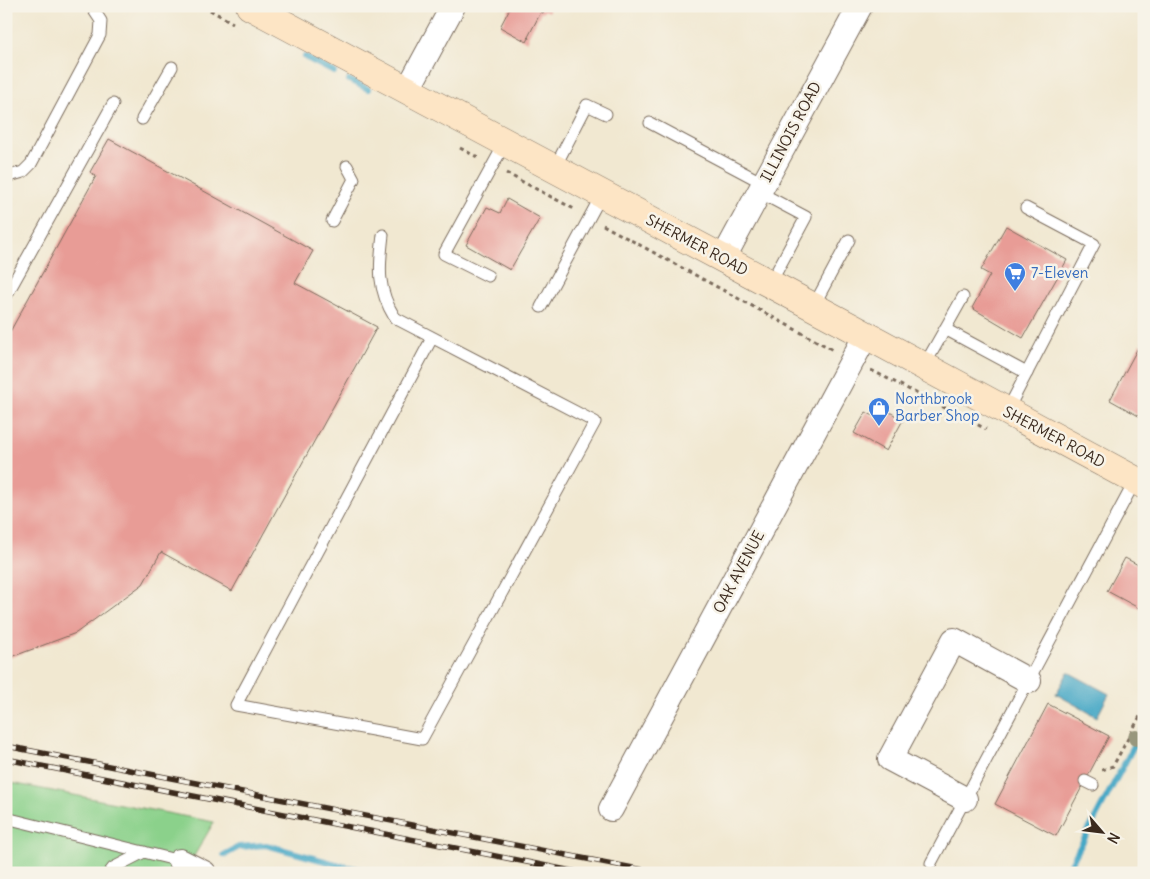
<svg xmlns="http://www.w3.org/2000/svg" width="1150" height="879" font-family="Delius,sans-serif">
<style>
.green{fill:#8bd18b;stroke:#637e54}
.water{fill:#47a8c6;stroke:#416972}
.lines{fill:none;stroke-linecap:round;stroke-linejoin:round}
.stream{stroke:#47a8c6;stroke-width:6}
.building{fill:#e89c96}
.lane-casing{stroke:#7b6c5d;stroke-width:13}
.street-casing{stroke:#7b6c5d;stroke-width:26}
.secondary-casing{stroke:#7b6c5d;stroke-width:29}
.path{stroke:#7b6c5d;stroke-width:3;stroke-dasharray:4 4;stroke-linecap:butt}
.lane{stroke:#fff;stroke-width:11}
.street{stroke:#fff;stroke-width:24}
.secondary{stroke:#fde5c5;stroke-width:28}
.rail-casing{stroke:#3b2a1e;stroke-width:5.5}
.rail{stroke:#f7f3e8;stroke-width:4;stroke-dasharray:11;stroke-linecap:butt}
.tree{fill:#98977d}
.labels{text-anchor:middle;stroke-width:5;stroke-linejoin:round;paint-order:stroke}
.street-label{font-size:15px;fill:#3b2a1e;stroke:#f7f3e8}
.shop-label{font-size:15px;fill:#366cbe;stroke:#f7f3e8;text-anchor:start}
</style>
<rect width="100%" height="100%" fill="#f7f3e8"/>
<filter id="ink" filterUnits="userSpaceOnUse"><feTurbulence type="fractalNoise" baseFrequency=".02" numOctaves="2"/><feDisplacementMap in="SourceGraphic" scale="10" xChannelSelector="R" yChannelSelector="G"/><feConvolveMatrix kernelMatrix="1 2 1 2 8 2 1 2 1" color-interpolation-filters="sRGB"/></filter>
<filter id="wash" filterUnits="userSpaceOnUse"><feTurbulence type="fractalNoise" baseFrequency=".0096" numOctaves="4" result="noise"/><feDisplacementMap in="SourceGraphic" scale="20" xChannelSelector="R" yChannelSelector="G"/><feGaussianBlur stdDeviation="1.12" result="paint"/><feColorMatrix in="noise" values="0 0 0 0 0 0 0 0 0 0 0 0 0 0 0 0 0 1.4 0 .05"/><feComposite in="paint" operator="in"/></filter>
<g filter="url(#wash)">
<rect width="100%" height="100%" fill="#f1e8d1"/>
<polygon class="green" points="6,782 214,822 184,873 6,873"/>
<polygon class="water" points="1068,672 1109,694 1097,717 1056,694"/>
<g class="lines">
<g class="stream">
<polyline points="305,57 334,72"/>
<polyline points="349,80 368,89"/>
<polyline points="224,855 239,847 266,845 343,866 379,873"/>
<polyline points="1066,873 1144,727"/>
</g>
</g>
<g id="blocks">
<g class="building">
<polygon points="511,6 551,6 548,12 544,10 543,13 541,12 528,37 529,38 527,42 500,27"/>
<polygon points="109,139 313,251 295,283 377,327 232,591 161,552 143,584 76,633 6,659 6,339 96,176 90,172"/>
<polygon points="507,199 540,218 510,270 466,245 487,207 500,213"/>
<polygon points="1006,226 1067,260 1023,338 972,308 990,275 981,270"/>
<polygon points="1140,344 1144,347 1144,419 1110,400"/>
<polygon points="888,411 903,420 886,451 854,433 866,412 877,418 880,412 886,415"/>
<polygon points="1125,558 1144,568 1144,611 1107,591"/>
<polygon points="1048,704 1109,736 1056,836 995,804"/>
</g>
</g>
</g>
<g filter="url(#ink)">
<use href="#blocks" fill-opacity="0" stroke="#7b6c5d" stroke-width="1"/>
<g class="lines">
<g class="lane-casing">
<g id="lane">
<polyline points="142,119 172,67"/>
<polyline points="650,123 763,183"/>
<polyline points="554,169 587,105 606,114"/>
<polyline points="6,177 23,172 31,164 100,35 101,21 91,6"/>
<polyline points="759,192 806,217 770,284"/>
<polyline points="332,221 354,179 347,166"/>
<path d="M383,235C379,268 377,289 395,318L595,422L422,739L236,705L432,338"/>
<polyline points="488,276 444,254 505,143"/>
<polyline points="6,296 113,104"/>
<polyline points="541,307 602,194"/>
<polyline points="813,307 849,240"/>
<polyline points="945,329 963,297"/>
<polyline points="924,366 945,329 1027,373"/>
<polyline points="1007,411 1094,244 1026,208"/>
<polyline points="1085,781 1093,785"/>
<polyline points="6,818 180,861"/>
<polyline points="931,863 1135,481"/>
<polyline points="109,873 113,868 144,852"/>
</g>
</g>
<g class="street-casing">
<g id="street">
<polyline points="407,91 453,6"/>
<polyline points="723,259 860,6"/>
<polyline points="965,799 890,759 954,640 1029,681"/>
<polyline points="611,809 866,335"/>
<polyline points="180,861 204,873"/>
</g>
</g>
<g class="secondary-casing">
<polyline id="secondary" points="250,6 866,335 1144,485"/>
</g>
<g class="path">
<polyline points="203,6 233,23"/>
<polyline points="460,148 481,159"/>
<polyline points="506,173 576,210"/>
<polyline points="603,225 835,351"/>
<polyline points="871,370 986,429"/>
<polyline points="1102,770 1113,766 1144,709"/>
</g>
<use href="#lane" class="lane"/>
<use href="#street" class="street"/>
<use href="#secondary" class="secondary"/>
<g class="rail-casing">
<g id="rail">
<polyline points="6,746 659,873"/>
<polyline points="6,759 582,873"/>
</g>
</g>
<use href="#rail" class="rail"/>
</g>
<circle class="tree" cx="1136" cy="738" r="8"/>
</g>
<defs>
<g id="supermarket-pin" transform="scale(1.125)"><path d="M0 17L-7.5 6A9.5 9.5 0 1 1 7.5 6Z" fill="#3f7fe0" stroke="#f7f3e8"/><path d="M-6-5.5h2.5l.6 2H6L4.5 2H-2.5L-4.4-4H-6ZM-1.5 3.2a1.3 1.3 0 1 0 .1 0ZM3 3.2a1.3 1.3 0 1 0 .1 0Z" fill="#fff"/></g>
<g id="shop-pin" transform="scale(1.125)"><path d="M0 17L-7.5 6A9.5 9.5 0 1 1 7.5 6Z" fill="#3f7fe0" stroke="#f7f3e8"/><path d="M-5-2.5h2.3a2.7 3.5 0 0 1 5.4 0H5L5.5 6h-11ZM-1.5-2.5h3a1.5 2.3 0 0 0-3 0Z" fill="#fff"/></g>
</defs>
<g fill-rule="evenodd">
<use href="#supermarket-pin" x="1015" y="273"/>
<use href="#shop-pin" x="879" y="408"/>
</g>
<g class="labels">
<g class="street-label">
<text transform="translate(791 132) rotate(-62)" y="5">ILLINOIS ROAD</text>
<text transform="translate(697 245) rotate(28)" y="5">SHERMER ROAD</text>
<text transform="translate(1054 437) rotate(28)" y="5">SHERMER ROAD</text>
<text transform="translate(739 572) rotate(-62)" y="5">OAK AVENUE</text>
</g>
<g class="shop-label">
<text x="1031" y="278">7-Eleven</text>
<text x="895" y="404">Northbrook<tspan x="895" dy="17">Barber Shop</tspan></text>
</g>
</g>
<rect width="1150" height="879" fill="none" stroke="#f7f3e8" stroke-width="25"/>
<g transform="translate(1102 832) rotate(118)" stroke="#f7f3e8" stroke-width="4" paint-order="stroke">
<path d="M0-4L9 19L0 12L-9 19Z" fill="#3b2a1e"/>
<text y="-8" font-size="14" font-weight="bold" text-anchor="middle" fill="#3b2a1e">N</text>
</g>
</svg>
